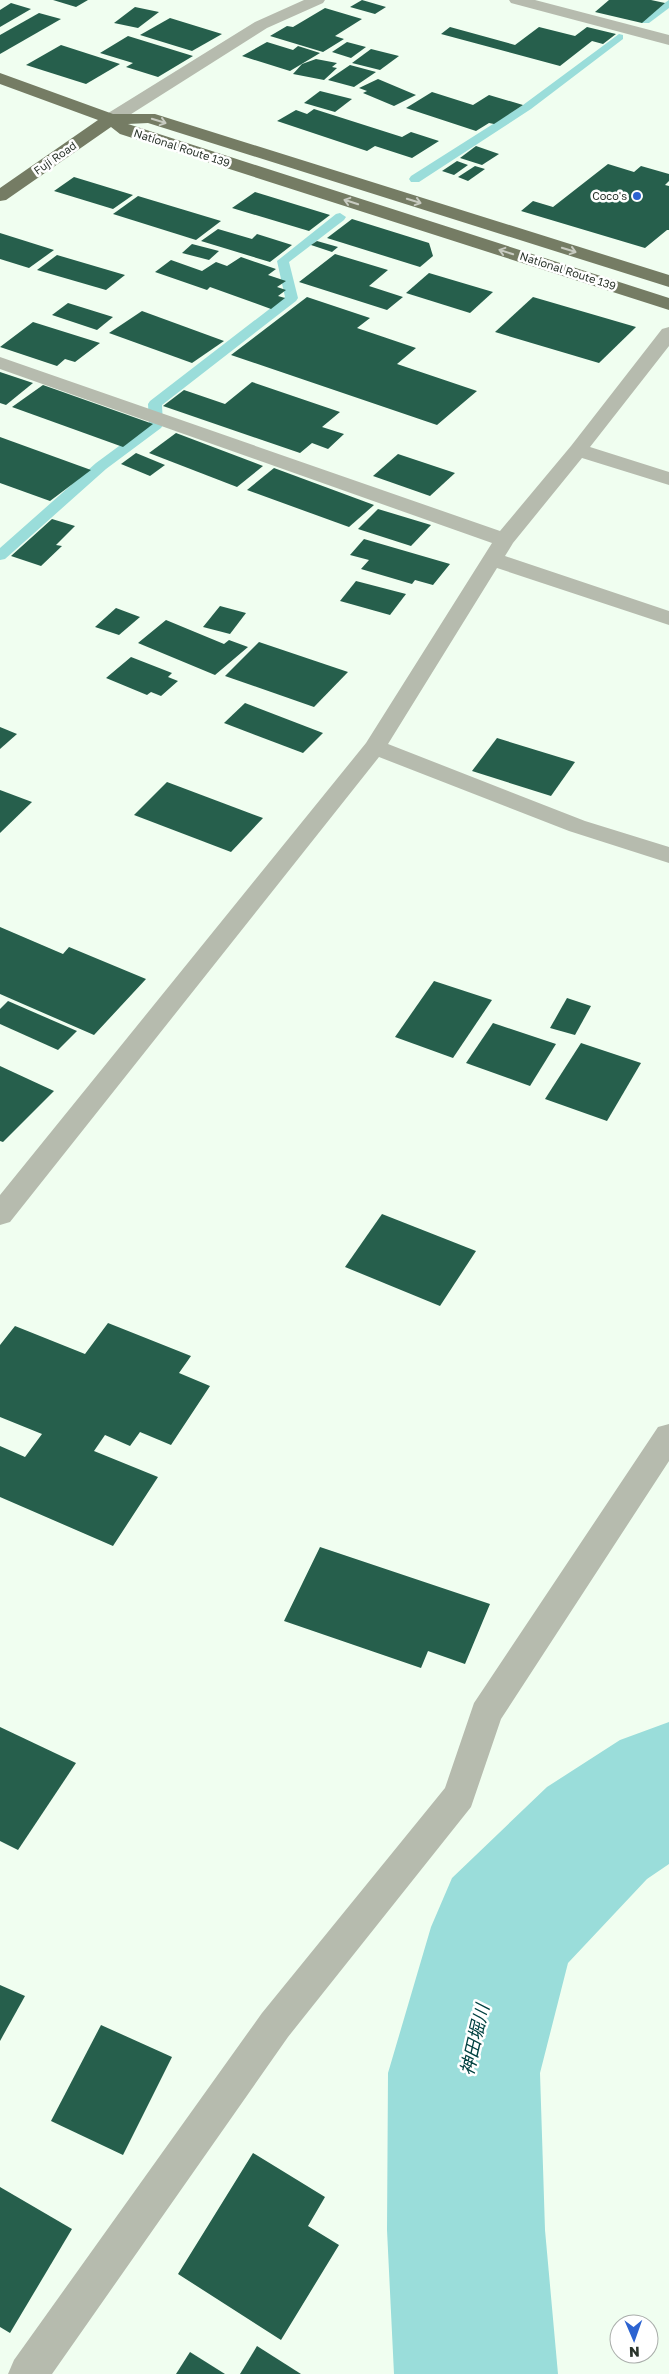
<svg xmlns="http://www.w3.org/2000/svg" width="669" height="2374" font-family="'Golos Text','Noto Sans JP',sans-serif">
<style>
.lines{fill:none;stroke-linecap:round;stroke-linejoin:round}
.stream{fill:#9addda;fill-rule:evenodd}
.river{fill:#9addda;fill-rule:evenodd}
.building{fill:#265f4c}
.minor{fill:#b6bbae;fill-rule:evenodd}
.trunk{fill:#757c64;fill-rule:evenodd}
.oneway{stroke:#c8cbc1}
.poi-dot{fill:#2c63d1;stroke:#fff;stroke-width:2}
.labels{text-anchor:middle;stroke-width:5;stroke-linejoin:round;paint-order:stroke}
.far-street-label{font-size:11px;fill:#2b352c;stroke:#fff}
.far-poi-label{font-size:11px;fill:#2b352c;stroke:#fff;text-anchor:end}
.near-water-label{font-size:18px;font-style:italic;fill:#004140;stroke:#fff}
</style>
<rect width="100%" height="100%" fill="#f0fef0"/>
<g class="lines">
<g class="stream">
<polygon points="669,0 669,8 649,23 641,23 641,19"/>
<polygon points="619,34 623,35 623,39 531,109 419,182 411,182 409,179 411,176 523,105"/>
<polygon points="340,213 346,217 344,220 289,262 298,298 296,301 162,405 163,425 161,428 106,469 5,559 0,560 0,548 96,463 149,424 148,404 150,401 285,297 277,261 336,214"/>
</g>
<polygon class="river" points="669,1722 669,1864 647,1879 568,1963 540,2073 545,2230 558,2374 394,2374 387,2230 388,2073 431,1927 452,1878 547,1787 620,1740"/>
</g>
<g class="building">
<polygon points="53,0 88,0 76,7"/>
<polygon points="362,0 386,7 375,14 350,7"/>
<polygon points="609,0 651,0 665,3 642,23 595,12"/>
<polygon points="11,3 31,9 0,27 0,10"/>
<polygon points="135,7 159,12 138,28 114,23"/>
<polygon points="325,8 362,19 335,36 344,39 323,52 270,36 287,26 293,27"/>
<polygon points="39,13 61,19 0,54 0,35"/>
<polygon points="170,18 222,34 192,51 140,35"/>
<polygon points="450,27 515,45 539,27 575,36 587,27 616,34 603,44 592,41 560,66 441,34"/>
<polygon points="128,36 193,56 158,77 126,67 133,63 100,53"/>
<polygon points="267,42 293,50 298,46 320,53 290,71 242,56"/>
<polygon points="347,42 366,47 351,58 332,52"/>
<polygon points="61,45 120,64 86,84 26,65"/>
<polygon points="371,49 399,56 380,70 352,63"/>
<polygon points="316,59 337,63 332,67 337,68 324,80 293,74 302,64"/>
<polygon points="350,65 376,72 354,87 328,80"/>
<polygon points="378,79 416,95 394,106 363,93 367,91 359,88"/>
<polygon points="320,91 352,99 335,112 304,103"/>
<polygon points="432,92 473,105 489,95 523,105 494,124 489,123 476,131 406,108"/>
<polygon points="314,109 402,137 411,132 439,141 412,158 375,146 367,151 277,121 296,110 307,114"/>
<polygon points="476,146 499,154 482,165 460,158"/>
<polygon points="457,161 468,165 454,175 442,171"/>
<polygon points="608,164 634,172 641,166 669,174 669,181 665,185 669,186 669,230 667,230 645,248 521,211 533,201 553,207"/>
<polygon points="475,166 485,169 468,181 458,177"/>
<polygon points="74,177 133,195 113,209 54,191"/>
<polygon points="255,192 330,215 309,231 232,208"/>
<polygon points="138,196 221,221 196,240 113,214"/>
<polygon points="352,219 429,243 433,256 420,267 327,238"/>
<polygon points="218,229 252,239 257,234 292,245 270,262 201,241"/>
<polygon points="0,233 54,250 29,268 0,259"/>
<polygon points="317,241 338,247 332,252 311,245"/>
<polygon points="192,244 219,251 209,260 182,253"/>
<polygon points="335,254 388,270 369,286 403,297 387,310 299,282"/>
<polygon points="57,255 125,275 106,290 37,270"/>
<polygon points="241,257 276,269 268,275 286,281 277,287 286,290 278,296 285,298 271,309 210,287 207,290 155,272 171,260 202,271 216,262 227,266"/>
<polygon points="429,273 493,292 470,313 406,293"/>
<polygon points="307,297 370,318 357,328 416,348 397,364 477,391 437,425 231,355"/>
<polygon points="533,297 636,327 599,363 495,332"/>
<polygon points="68,303 113,317 97,330 52,315"/>
<polygon points="142,311 224,341 192,363 109,333"/>
<polygon points="33,322 100,343 75,362 65,359 57,366 0,347"/>
<polygon points="0,372 33,383 6,405 0,403"/>
<polygon points="252,382 340,412 322,427 344,434 328,449 312,443 300,453 163,406 184,390 225,404"/>
<polygon points="43,385 153,424 123,447 12,407"/>
<polygon points="176,433 263,466 237,487 149,453"/>
<polygon points="0,437 91,470 50,501 0,483"/>
<polygon points="136,453 165,465 150,476 121,464"/>
<polygon points="398,454 455,473 430,496 373,476"/>
<polygon points="274,468 374,505 349,527 247,490"/>
<polygon points="378,509 431,525 411,546 358,529"/>
<polygon points="52,519 75,526 56,545 62,546 41,566 11,556"/>
<polygon points="364,539 450,564 433,585 415,580 412,584 361,569 369,560 350,555"/>
<polygon points="356,581 406,594 390,615 340,601"/>
<polygon points="220,606 246,613 230,634 203,627"/>
<polygon points="116,608 140,617 119,635 95,627"/>
<polygon points="166,620 224,644 229,640 248,647 215,675 138,643"/>
<polygon points="259,642 348,672 314,707 225,676"/>
<polygon points="131,657 172,673 168,677 178,681 161,696 151,692 147,695 106,678"/>
<polygon points="245,703 323,733 303,753 224,723"/>
<polygon points="0,727 17,734 0,749"/>
<polygon points="497,738 575,762 551,796 472,771"/>
<polygon points="167,782 263,818 231,852 134,815"/>
<polygon points="0,790 32,802 0,833"/>
<polygon points="0,927 63,954 69,947 146,979 94,1035 0,994"/>
<polygon points="434,981 492,1000 453,1058 395,1037"/>
<polygon points="567,998 591,1006 575,1035 550,1028"/>
<polygon points="8,1001 77,1031 58,1050 0,1024 0,1009"/>
<polygon points="493,1023 556,1044 530,1086 466,1063"/>
<polygon points="581,1043 641,1063 607,1121 545,1099"/>
<polygon points="0,1066 54,1091 3,1142 0,1141"/>
<polygon points="382,1214 476,1251 440,1306 345,1267"/>
<polygon points="108,1323 191,1356 179,1373 210,1386 171,1445 140,1432 130,1446 105,1435 94,1451 158,1477 113,1546 0,1497 0,1446 25,1457 42,1434 0,1417 0,1345 15,1326 85,1354"/>
<polygon points="320,1547 490,1604 465,1664 428,1651 421,1668 284,1621"/>
<polygon points="0,1727 76,1763 18,1850 0,1841"/>
<polygon points="0,1985 25,1996 0,2041"/>
<polygon points="101,2025 172,2057 123,2155 51,2121"/>
<polygon points="253,2153 325,2197 308,2226 339,2245 281,2340 178,2274"/>
<polygon points="0,2187 72,2229 10,2333 0,2327"/>
<polygon points="257,2346 301,2374 240,2374"/>
<polygon points="190,2352 225,2374 176,2374"/>
</g>
<g class="lines">
<g class="minor">
<polygon points="304,0 325,0 323,3 267,28 117,123 105,123 103,119 105,115 255,22"/>
<polygon points="509,0 535,0 669,35 669,45 511,3"/>
<polygon points="669,327 669,346 590,447 669,472 669,485 582,458 513,543 505,556 669,611 669,625 497,568 388,744 585,821 669,847 669,863 569,831 379,757 10,1222 0,1225 0,1195 366,743 492,543 0,369 0,357 500,531 571,446 662,329"/>
<polygon points="669,1424 669,1461 501,1719 471,1807 288,2037 52,2374 8,2374 14,2360 262,2013 445,1788 474,1703 658,1427"/>
</g>
<polygon class="trunk" points="0,73 113,114 155,114 669,275 669,287 148,123 128,124 669,298 669,310 120,134 111,127 6,200 0,201 0,188 98,120 0,84"/>
</g>
<defs><path id="oneway-shaft" d="M-6 0H5M1.5-3L5.5 0L1.5 3" fill="none" stroke-width="1.6" stroke-linecap="round" stroke-linejoin="round" transform="scale(1.25)"/></defs>
<g class="oneway">
<use href="#oneway-shaft" transform="translate(159 121) rotate(17)"/>
<use href="#oneway-shaft" transform="translate(414 201) rotate(17)"/>
<use href="#oneway-shaft" transform="translate(351 202) rotate(-162)"/>
<use href="#oneway-shaft" transform="translate(569 250) rotate(17)"/>
<use href="#oneway-shaft" transform="translate(506 252) rotate(-162)"/>
</g>
<circle class="poi-dot" cx="637" cy="196" r="5"/>
<g class="labels">
<g class="far-street-label">
<text transform="translate(182 148) rotate(18)" y="4">National Route 139</text>
<text transform="translate(55 158) rotate(-35)" y="4">Fuji Road</text>
<text transform="translate(568 271) rotate(18)" y="4">National Route 139</text>
</g>
<g class="far-poi-label">
<text x="627" y="200">Coco's</text>
</g>
<g class="near-water-label">
<text transform="translate(475 2040) rotate(-77)" y="6">神田堀川</text>
</g>
</g>
<g transform="translate(634 2339) rotate(178)"><circle r="24" fill="#ffffff" stroke="#aaaeab"/>
<path d="M0-4L9 19L0 12L-9 19Z" fill="#2c63d1"/>
<text y="-8" font-size="14" font-weight="bold" text-anchor="middle" fill="#2b352c">N</text>
</g>
</svg>
